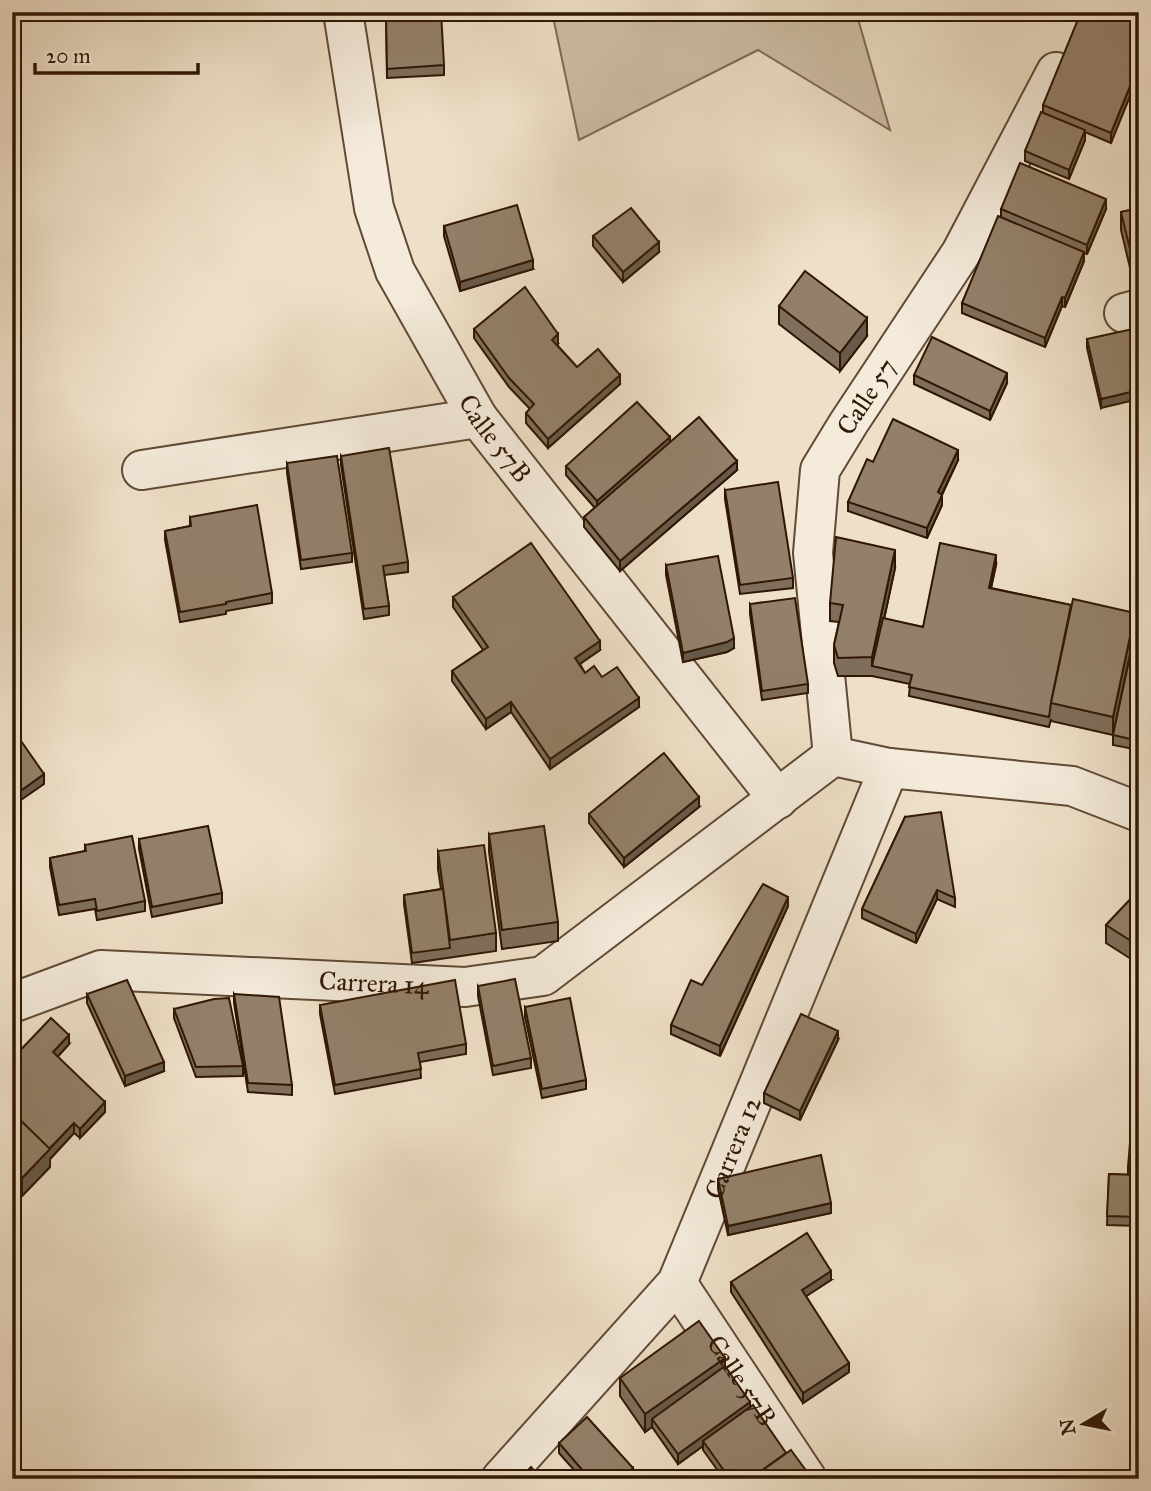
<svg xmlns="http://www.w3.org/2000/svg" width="1151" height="1491" font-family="'IM FELL Great Primer',serif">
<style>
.green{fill:#cebea7;stroke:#7f6a56;stroke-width:2}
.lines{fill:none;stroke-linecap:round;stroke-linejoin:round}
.street-casing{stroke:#604935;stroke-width:42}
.street{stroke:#f4ebdb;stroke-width:38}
.wall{fill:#7e6e5b;stroke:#301704;stroke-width:2}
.shaded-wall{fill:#675a4a;stroke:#301704;stroke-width:2}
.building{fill:#93806a;stroke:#301704;stroke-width:2}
.labels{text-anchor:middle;stroke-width:5;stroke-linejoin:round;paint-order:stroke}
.street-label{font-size:26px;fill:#301704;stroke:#f4ebdb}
</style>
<rect width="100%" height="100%" fill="#eee0c8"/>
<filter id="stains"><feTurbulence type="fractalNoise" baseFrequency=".00286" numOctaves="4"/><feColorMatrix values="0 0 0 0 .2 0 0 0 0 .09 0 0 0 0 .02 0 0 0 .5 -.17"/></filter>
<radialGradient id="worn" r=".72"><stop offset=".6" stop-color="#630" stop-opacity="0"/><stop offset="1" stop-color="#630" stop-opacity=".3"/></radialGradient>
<polygon class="green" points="552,12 856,12 890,130 758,50 579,140"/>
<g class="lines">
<g class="street-casing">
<g id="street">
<path id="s1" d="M343,12L374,208L395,271L478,418L778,799"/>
<polyline points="1124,313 1139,309"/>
<polyline points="142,470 478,418"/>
<path id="s2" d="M833,756L813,553L820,470L848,424L961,253L1056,72"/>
<polyline points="833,756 889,768 1072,786 1139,812"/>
<path id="s3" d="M12,1003L101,970L465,987L543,976L833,756"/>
<path id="s4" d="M677,1283L807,1479"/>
<path id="s5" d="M501,1479L677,1283L889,768"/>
</g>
</g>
<use href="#street" class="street"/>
</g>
<g class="wall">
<polygon points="1139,12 1111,143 1085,132 1085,140 1069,179 1025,161 1025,151 1043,113 1043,105"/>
<polygon points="386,14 444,65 444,75 387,78"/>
<polygon points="1139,208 1139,288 1135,289 1121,230 1121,212"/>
<polygon points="1001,209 1106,209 1087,254 1084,253 1084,261 1065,307 1062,306 1045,347 962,313 962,303 1001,218"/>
<polygon points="444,226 533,269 460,291 444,236"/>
<polygon points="593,236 659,252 623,282 593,246"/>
<polygon points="779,306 867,336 840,371 779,324"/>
<polygon points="474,329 558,344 557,345 577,367 620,384 548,448 526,423 526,413 530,409 509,387 474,338"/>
<polygon points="1087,339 1139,354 1101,408 1087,348"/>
<polygon points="914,375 1007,383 990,420 914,384"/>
<polygon points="670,442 737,470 620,571 584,527 584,517 595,508 566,475 566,466"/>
<polygon points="341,456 408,562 408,572 384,575 389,606 389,615 364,619 341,465"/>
<polygon points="958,460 942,495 942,505 927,538 848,511 848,502 873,462"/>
<polygon points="287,463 352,553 352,562 301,569 287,473"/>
<polygon points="725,490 793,578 793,588 740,594 725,499"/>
<polygon points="190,517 272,593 272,603 226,611 226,614 180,622 165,540 165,531 190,526"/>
<polygon points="666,565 734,648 727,652 683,662 666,575"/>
<polygon points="996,565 991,588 1071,605 1135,613 1113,735 1051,721 1051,719 1049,727 909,696 910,684 872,676 838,676 834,663 834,645 839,622 830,621 830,603 895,568 884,619 923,627"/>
<polygon points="453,597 600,650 580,664 585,673 602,677 639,707 550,769 511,712 486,729 452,681 452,671 483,650 453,607"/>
<polygon points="750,604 808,684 808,693 762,700 750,614"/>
<polygon points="1139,628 1139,750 1113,745 1113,735"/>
<polygon points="699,807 624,867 589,823 589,814"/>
<polygon points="905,817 955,898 955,907 937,899 916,943 862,918 862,909"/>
<polygon points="489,834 558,922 558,941 502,949 489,852"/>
<polygon points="139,839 222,893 222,903 152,917 139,849"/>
<polygon points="85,845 145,901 145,911 97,920 95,909 59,915 50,867 50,858 85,851"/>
<polygon points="438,851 496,933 496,951 412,963 404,904 404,895 441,889 438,869"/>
<polygon points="1139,890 1139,964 1106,943 1106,925"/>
<polygon points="788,906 720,1056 671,1034 671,1025 702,985"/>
<polygon points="478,986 531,1058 531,1068 493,1075 478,996"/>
<polygon points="87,994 164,1071 125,1086 87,1003"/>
<polygon points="234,994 292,1085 292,1095 248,1092 234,1003"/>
<polygon points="320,1005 466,1044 466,1054 420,1062 421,1078 335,1094 320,1014"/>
<polygon points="525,1007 586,1080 586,1089 542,1098 525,1017"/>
<polygon points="174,1009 243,1066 243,1076 196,1077 174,1018"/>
<polygon points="838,1040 800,1120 764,1103 764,1093"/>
<polygon points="69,1044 57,1057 105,1112 80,1138 74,1133 50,1159 50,1167 22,1196 15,1190 12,1193 12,1059"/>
<polygon points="1139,1118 1139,1226 1107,1225 1109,1174 1128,1175 1128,1167"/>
<polygon points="718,1179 831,1213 728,1235 718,1189"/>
<polygon points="831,1280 806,1296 849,1372 803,1403 731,1292 731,1282"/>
<polygon points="620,1378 750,1407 786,1453 810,1479 724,1479 703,1450 703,1446 678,1464 652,1427 645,1432 620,1396"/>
<polygon points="559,1443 633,1477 632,1479 582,1479 559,1453"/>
</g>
<g class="shaded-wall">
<polygon points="1139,64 1139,74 1111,143 1111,133"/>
<polygon points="1085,130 1085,140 1069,179 1069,170"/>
<polygon points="1106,199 1106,209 1087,254 1087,245"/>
<polygon points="659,242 659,252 623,282 623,272"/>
<polygon points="1084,252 1084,261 1065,307 1065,298"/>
<polygon points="533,260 533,269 460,291 460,282"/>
<polygon points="1135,270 1139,270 1139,288 1135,289"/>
<polygon points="1062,297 1062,306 1045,347 1045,338"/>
<polygon points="867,318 867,336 840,371 840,353"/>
<polygon points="558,334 558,344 552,349 552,340"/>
<polygon points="1007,373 1007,383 990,420 990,411"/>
<polygon points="620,375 620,384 548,448 548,439"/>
<polygon points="1139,390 1139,399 1101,408 1101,399"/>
<polygon points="670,437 670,446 597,511 597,501"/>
<polygon points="958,450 958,460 938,502 938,492"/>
<polygon points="737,461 737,470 620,571 620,561"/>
<polygon points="942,495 942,505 927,538 927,528"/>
<polygon points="895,550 895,568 874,666 872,666 872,657"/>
<polygon points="996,555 996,565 989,597 989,588"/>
<polygon points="1135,613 1135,631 1113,735 1113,717"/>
<polygon points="734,638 734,648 727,652 683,662 683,653"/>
<polygon points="600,641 600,650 575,667 575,658"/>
<polygon points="639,698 639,707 550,769 550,759"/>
<polygon points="511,702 511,712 486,729 486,719"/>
<polygon points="44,774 44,784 12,806 12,797"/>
<polygon points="699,797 699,807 624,867 624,858"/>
<polygon points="937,890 937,899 916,943 916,934"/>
<polygon points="788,897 788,906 720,1056 720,1046"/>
<polygon points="838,1031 838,1040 800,1120 800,1111"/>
<polygon points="69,1035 69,1044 53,1062 53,1052"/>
<polygon points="164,1062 164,1071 125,1086 125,1076"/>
<polygon points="105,1102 105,1112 80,1138 80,1129"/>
<polygon points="74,1123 74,1133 50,1159 50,1167 22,1196 22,1178"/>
<polygon points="15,1180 15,1190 12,1193 12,1183"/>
<polygon points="831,1203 831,1213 728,1235 728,1226"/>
<polygon points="831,1271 831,1280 802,1299 802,1290"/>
<polygon points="725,1358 725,1376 652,1419 652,1427 645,1432 645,1414"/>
<polygon points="849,1363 849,1372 803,1403 803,1393"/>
<polygon points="750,1402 750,1412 703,1441 703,1446 678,1464 678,1454"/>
<polygon points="633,1468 633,1477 632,1479 621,1479"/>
</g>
<g class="building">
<polygon points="415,12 441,12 444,65 387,69 386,14"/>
<polygon points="1081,12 1139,12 1139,64 1111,133 1043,105"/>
<polygon points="1041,112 1085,130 1069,170 1025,151"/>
<polygon points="1020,163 1106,199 1087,245 1001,209"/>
<polygon points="517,205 533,260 460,282 444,226"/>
<polygon points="631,208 659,242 623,272 593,236"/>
<polygon points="1139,208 1139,270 1135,270 1121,212"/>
<polygon points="998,216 1084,252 1065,298 1062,297 1045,338 962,303"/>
<polygon points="805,271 867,318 840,353 779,306"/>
<polygon points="525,287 558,334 552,340 577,367 598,349 620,375 548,439 526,413 534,404 509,378 474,329"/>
<polygon points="1133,329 1139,354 1139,390 1101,399 1087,339"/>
<polygon points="932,337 1007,373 990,411 914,375"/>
<polygon points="637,402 670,437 597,501 566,466"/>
<polygon points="699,417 737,461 620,561 584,517"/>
<polygon points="893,419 958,450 938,492 942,495 927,528 848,502 867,459 873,462"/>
<polygon points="389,448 408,562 383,566 389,606 364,609 341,456"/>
<polygon points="337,456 352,553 301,560 287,463"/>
<polygon points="778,482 793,578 740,585 725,490"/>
<polygon points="257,505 272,593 226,602 226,604 180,612 165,531 191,526 190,517"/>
<polygon points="836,537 895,550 872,657 838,658 834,645 843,605 830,603"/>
<polygon points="531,543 600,641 575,658 585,673 594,666 602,677 617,667 639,698 550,759 511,702 486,719 452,671 488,647 453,597"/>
<polygon points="940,543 996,555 989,588 1071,605 1051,703 1049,717 909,687 912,675 872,666 883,618 923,627"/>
<polygon points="718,556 734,638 727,642 683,653 666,565"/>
<polygon points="795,598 808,684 762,691 750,604"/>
<polygon points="1073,599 1135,613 1113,717 1051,703"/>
<polygon points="1136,628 1139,628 1139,741 1113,735"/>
<polygon points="12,728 44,774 12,797"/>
<polygon points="664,753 699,797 624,858 589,814"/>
<polygon points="941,812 955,898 937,890 916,934 862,909 905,817"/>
<polygon points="208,826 222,893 152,907 139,839"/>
<polygon points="544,826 558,922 502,930 489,834"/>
<polygon points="132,836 145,901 97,911 95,899 59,905 50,858 86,851 85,845"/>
<polygon points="484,845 496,933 450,940 438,851"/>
<polygon points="763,884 788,897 720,1046 671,1025 691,980 702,985"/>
<polygon points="443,889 450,948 412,953 404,895"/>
<polygon points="1139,890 1139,946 1106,925"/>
<polygon points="515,979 531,1058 493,1066 478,986"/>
<polygon points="127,980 164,1062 125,1076 87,994"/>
<polygon points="455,980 466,1044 418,1053 421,1069 335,1085 320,1005"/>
<polygon points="234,994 279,997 292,1085 248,1083"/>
<polygon points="229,998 243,1066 196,1067 174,1009 214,999"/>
<polygon points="570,998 586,1080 542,1089 525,1007"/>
<polygon points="801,1014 838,1031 800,1111 764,1093"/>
<polygon points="51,1018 69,1035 53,1052 105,1102 80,1129 74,1123 49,1149 12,1112 12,1059"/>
<polygon points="12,1112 50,1149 22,1178 12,1169"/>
<polygon points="1132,1118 1139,1118 1139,1168 1128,1167"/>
<polygon points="821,1155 831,1203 728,1226 718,1179"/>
<polygon points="1109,1174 1139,1175 1139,1217 1107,1216"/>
<polygon points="807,1233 831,1271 802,1290 849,1363 803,1393 731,1282"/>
<polygon points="699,1321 725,1358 645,1414 620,1378"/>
<polygon points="725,1366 750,1402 678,1454 652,1419"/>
<polygon points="753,1405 786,1453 750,1479 730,1479 703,1441"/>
<polygon points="587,1417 633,1468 621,1479 590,1479 559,1443"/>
<polygon points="791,1450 810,1476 807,1479 750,1479"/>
<polygon points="531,1467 541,1479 519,1479"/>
</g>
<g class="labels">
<g class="street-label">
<text dy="9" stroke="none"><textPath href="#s2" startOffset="374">Calle 57</textPath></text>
<text dy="9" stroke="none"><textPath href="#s1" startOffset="460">Calle 57B</textPath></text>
<text dy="9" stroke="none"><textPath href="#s3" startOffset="368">Carrera 14</textPath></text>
<text dy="9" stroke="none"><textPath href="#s5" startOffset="410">Carrera 12</textPath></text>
<text dy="9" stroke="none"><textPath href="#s4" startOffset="117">Calle 57B</textPath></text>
</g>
</g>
<rect width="1151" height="1491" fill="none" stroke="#eee0c8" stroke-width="42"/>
<rect x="14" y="14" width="1123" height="1463" fill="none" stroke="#301704" stroke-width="3.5"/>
<rect x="21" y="21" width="1109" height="1449" fill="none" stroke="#301704" stroke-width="2"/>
<g transform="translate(1084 1424) rotate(260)" stroke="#f4ebdb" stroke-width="5" paint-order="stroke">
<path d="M0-5L12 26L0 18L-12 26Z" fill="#301704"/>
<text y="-10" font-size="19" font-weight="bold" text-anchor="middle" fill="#301704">N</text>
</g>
<path d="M35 63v10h163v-10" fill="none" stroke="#301704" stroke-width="3.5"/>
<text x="46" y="63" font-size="21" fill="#301704" stroke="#f4ebdb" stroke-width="5" paint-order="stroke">20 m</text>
<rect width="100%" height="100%" filter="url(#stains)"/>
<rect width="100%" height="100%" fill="url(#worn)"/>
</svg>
